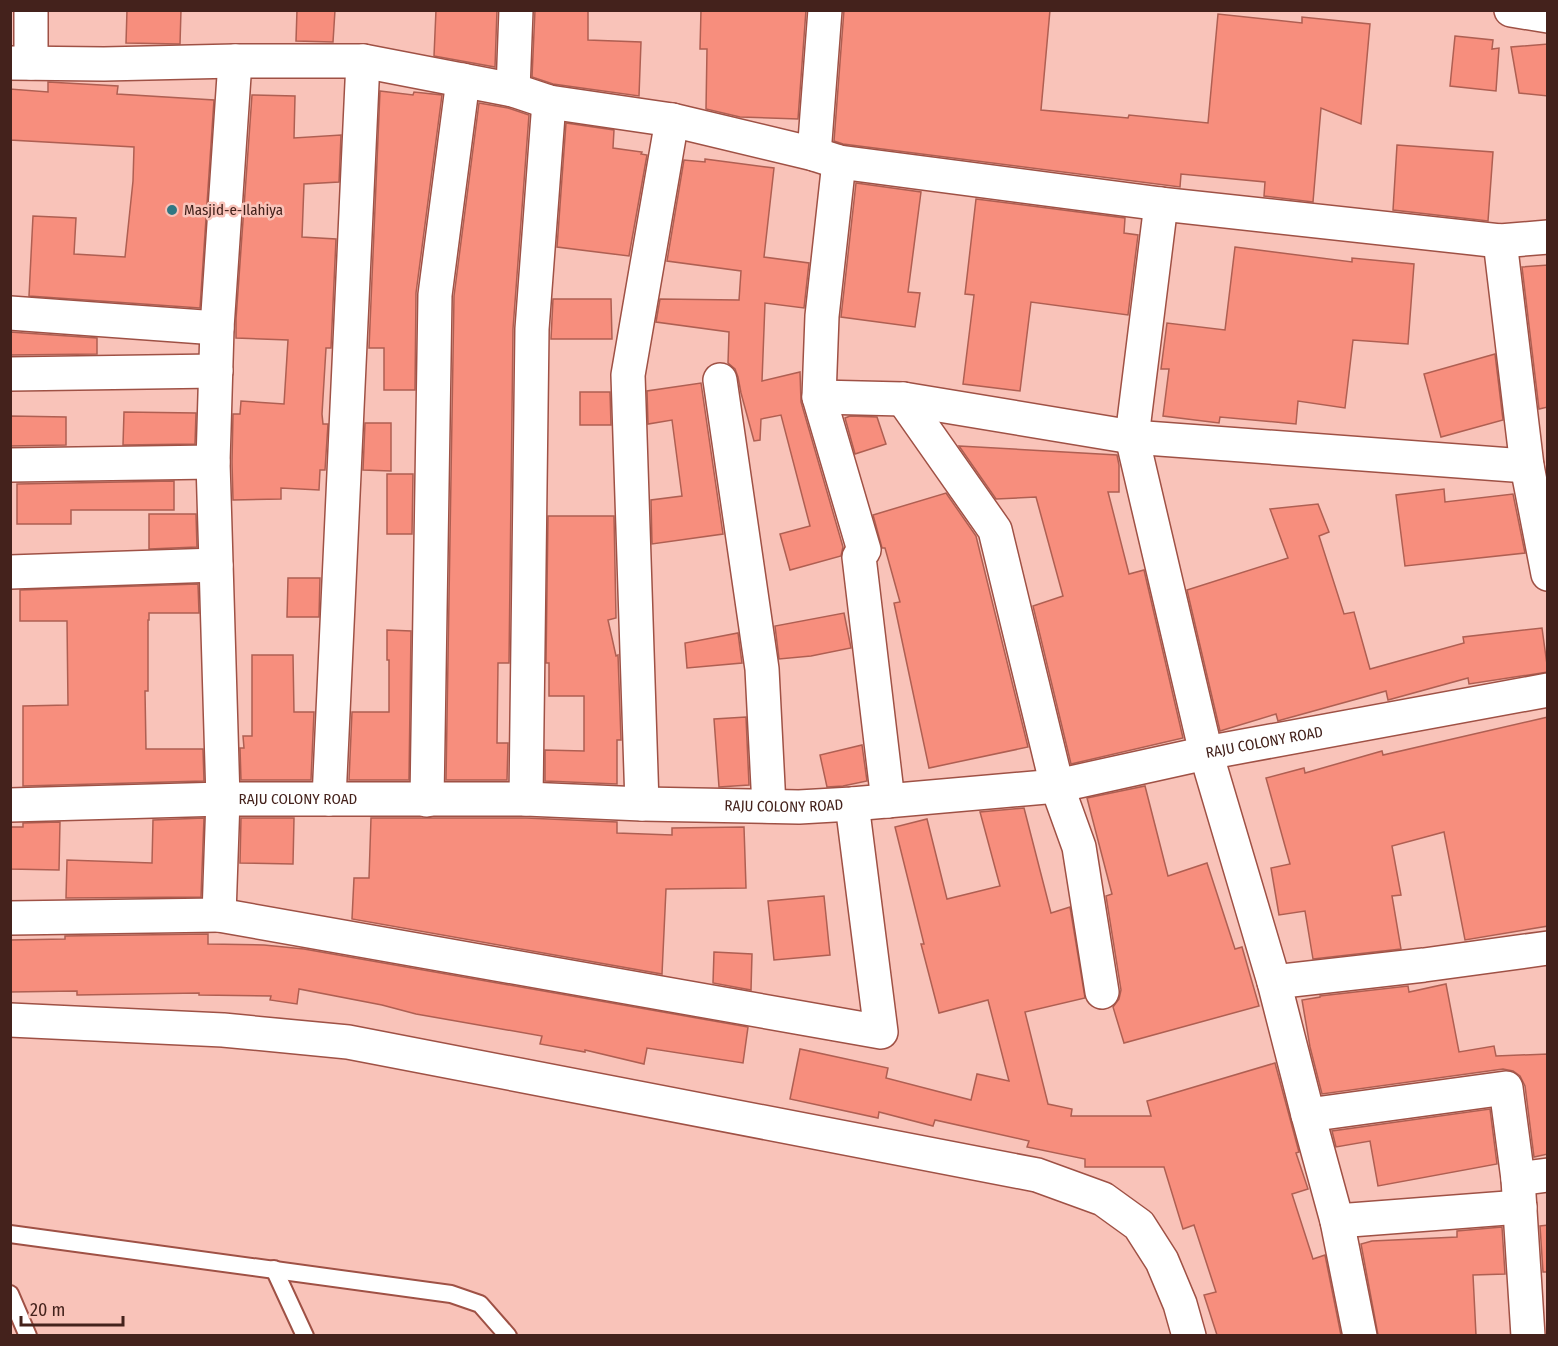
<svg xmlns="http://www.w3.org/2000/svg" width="1558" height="1346" font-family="'Fira Sans Condensed',sans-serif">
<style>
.building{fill:#f78e7d;stroke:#af5f52;stroke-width:1.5}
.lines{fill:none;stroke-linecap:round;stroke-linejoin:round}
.service-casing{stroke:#9f5145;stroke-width:20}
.minor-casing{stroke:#9f5145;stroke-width:36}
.service{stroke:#fff;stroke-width:16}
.minor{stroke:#fff;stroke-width:33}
.poi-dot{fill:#307783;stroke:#f9c3b9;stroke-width:2}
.labels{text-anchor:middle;stroke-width:5;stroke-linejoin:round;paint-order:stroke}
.poi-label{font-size:15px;fill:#44221c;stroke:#f9c3b9;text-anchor:start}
.street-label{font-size:15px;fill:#44221c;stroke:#f9c3b9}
</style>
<rect width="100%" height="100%" fill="#f9c3b9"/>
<g class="building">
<polygon points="127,10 181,10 180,44 126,43"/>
<polygon points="297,10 335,10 333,42 296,41"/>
<polygon points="436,10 497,10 495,67 434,56"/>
<polygon points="535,10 588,10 588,40 641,42 639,96 553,84 532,77"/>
<polygon points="701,10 806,10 798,119 740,117 706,109 707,49 700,49"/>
<polygon points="844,10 1050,10 1041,110 1128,118 1129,115 1208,123 1218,14 1302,23 1302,17 1370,24 1361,124 1321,108 1313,202 1264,196 1265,182 1181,174 1180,187 843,144 834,141"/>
<polygon points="1455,36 1493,40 1492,49 1499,48 1496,91 1450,86"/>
<polygon points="1548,44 1548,96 1519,93 1511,47"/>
<polygon points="48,82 118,86 117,94 214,100 200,308 29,296 33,216 76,218 74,254 125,257 133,181 134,147 10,140 10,89 48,92"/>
<polygon points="380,91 413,95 414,92 442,95 416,293 415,390 384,390 384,348 369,348"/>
<polygon points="252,95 295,96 294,138 341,135 339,182 304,184 302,237 336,239 331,348 326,348 322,414 323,424 328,424 325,470 320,470 319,490 281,488 281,499 233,500 232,462 233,414 240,414 241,401 284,404 288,340 236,338 236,319"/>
<polygon points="479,103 508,108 529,115 513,329 509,663 498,663 497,743 508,743 507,780 446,780 454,296"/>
<polygon points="566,123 614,130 613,148 642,152 641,154 647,155 629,256 557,247"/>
<polygon points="1397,145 1493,152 1488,221 1393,210"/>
<polygon points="705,159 774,168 764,257 809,263 804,308 765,303 762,381 800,372 801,402 843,547 841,556 790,570 780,534 810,526 781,415 761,419 760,440 754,441 741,393 738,377 735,369 728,363 729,332 656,322 660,299 739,300 741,271 667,261 684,160 705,162"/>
<polygon points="856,183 921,192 908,292 920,293 915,327 841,317"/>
<polygon points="976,199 1125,218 1124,233 1138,235 1128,315 1031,302 1020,391 963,384 974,295 965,294"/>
<polygon points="1235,247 1352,262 1352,258 1414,264 1408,344 1353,340 1345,408 1298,401 1296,424 1220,417 1219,423 1163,416 1169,369 1161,369 1167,323 1225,330"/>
<polygon points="1548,265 1548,407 1539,409 1522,267"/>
<polygon points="553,299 611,299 612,339 551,339"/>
<polygon points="10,332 97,338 97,354 10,355"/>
<polygon points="1495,354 1503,420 1441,437 1424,374"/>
<polygon points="701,383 723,534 652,544 651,500 682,496 672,420 648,424 647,391"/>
<polygon points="580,392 610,392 611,425 580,425"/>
<polygon points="124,412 196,413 195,444 123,445"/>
<polygon points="10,416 66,417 66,445 10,446"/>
<polygon points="850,416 877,417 886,444 855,454 845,418"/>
<polygon points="365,423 391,423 391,471 363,470"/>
<polygon points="959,446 1117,455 1119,465 1119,492 1108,492 1129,574 1144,570 1183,738 1071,764 1033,606 1063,596 1036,497 996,499"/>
<polygon points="387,474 413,474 412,534 387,534"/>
<polygon points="174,481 174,510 71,510 71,524 17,524 17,484"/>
<polygon points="1444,489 1445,502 1513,494 1525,553 1405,566 1396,495"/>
<polygon points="946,493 976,536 1028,747 929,768 894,603 900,602 885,548 882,548 873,515"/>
<polygon points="1318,504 1329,532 1319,536 1344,614 1354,612 1370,669 1464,643 1463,637 1542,628 1548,672 1469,684 1468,678 1388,700 1386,691 1281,720 1278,721 1276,714 1220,731 1187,590 1288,558 1270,509"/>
<polygon points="149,514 196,514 197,547 149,549"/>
<polygon points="548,516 614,516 616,618 608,620 616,656 618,655 621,740 617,740 617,784 545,781 545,750 584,751 584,696 549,696 549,663 546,663"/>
<polygon points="288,578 320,578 319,617 287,617"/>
<polygon points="198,584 199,613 149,613 149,620 148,620 148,691 145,691 146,749 203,749 204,781 23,786 23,706 68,705 67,621 20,621 20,590"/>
<polygon points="844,613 851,648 811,656 779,659 775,626"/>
<polygon points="387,630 411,631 409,780 349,780 352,712 389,712 389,660 387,660"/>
<polygon points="738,633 742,663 687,668 685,643"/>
<polygon points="252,655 293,655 294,712 314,712 311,780 241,780 240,748 244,748 243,736 252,736"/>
<polygon points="746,717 749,785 719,787 714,719"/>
<polygon points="1548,717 1548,926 1465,940 1444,832 1392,846 1401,895 1392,896 1401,949 1313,959 1305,911 1279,915 1271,868 1290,864 1266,778 1304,768 1305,773 1382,751 1383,755"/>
<polygon points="862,745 867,781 843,786 827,787 820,755"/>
<polygon points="1145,786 1168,876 1207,863 1235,949 1242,947 1259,1006 1124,1043 1113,1007 1119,999 1121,990 1106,896 1112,894 1087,798"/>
<polygon points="1024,808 1051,913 1070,907 1085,998 1025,1012 1048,1104 1072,1109 1071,1116 1151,1116 1147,1101 1275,1063 1299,1152 1296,1153 1308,1189 1292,1194 1313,1259 1325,1255 1341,1335 1217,1335 1204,1295 1216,1292 1194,1225 1183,1229 1164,1167 1085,1167 1085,1159 1027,1147 1029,1141 935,1120 933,1126 879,1112 878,1118 790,1099 800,1049 888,1068 886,1078 971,1100 977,1074 1009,1081 988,1000 939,1013 921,944 924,944 895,827 927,819 947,899 1000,886 980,812"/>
<polygon points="204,818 201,897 66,898 67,860 152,863 153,820"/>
<polygon points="241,818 294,818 293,864 240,863"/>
<polygon points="371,818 526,818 617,822 617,833 672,835 672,828 744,827 746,888 666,889 662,974 352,919 354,878 369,878"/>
<polygon points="60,822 59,870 10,869 10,827 23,827 23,823"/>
<polygon points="824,896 830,955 774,960 768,901"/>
<polygon points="208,934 208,944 264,945 304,949 748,1027 743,1063 647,1048 644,1064 585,1050 585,1052 540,1044 542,1036 416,1014 382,1005 299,989 297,1004 270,1000 271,996 199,995 199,993 77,995 77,991 10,992 10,940 65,939 65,936"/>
<polygon points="714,952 752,954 751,990 713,983"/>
<polygon points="1446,984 1459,1052 1494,1046 1496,1056 1548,1054 1548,1154 1534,1157 1525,1086 1520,1076 1513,1071 1503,1069 1322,1094 1310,1047 1302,1000 1320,997 1320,996 1408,986 1409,992"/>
<polygon points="1490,1109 1497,1164 1378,1186 1370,1141 1336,1147 1332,1131"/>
<polygon points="1548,1225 1548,1272 1543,1272 1540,1226"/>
<polygon points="1502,1227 1505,1274 1473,1275 1476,1335 1378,1335 1361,1244 1372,1241 1457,1237 1457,1231"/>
</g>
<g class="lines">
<g class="service-casing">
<g id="service">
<polyline points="10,1234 451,1294 480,1304 508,1336"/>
<polyline points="274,1269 305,1336"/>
<polyline points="10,1294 28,1336"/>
</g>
</g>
<g class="minor-casing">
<g id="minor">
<polyline points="1511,10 1548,16"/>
<polyline points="10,63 104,64 235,61 363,61 513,90 549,102 672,120 814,154 839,162 1161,204 1500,241 1548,237"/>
<polyline points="31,63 31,10"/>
<polyline points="513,90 516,10"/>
<polyline points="814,154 825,10"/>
<polyline points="839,162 822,316 819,397 864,550 859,557 888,801"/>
<polyline points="1161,204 1132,437 1206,753 1274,982 1308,1115 1337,1221 1360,1336"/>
<polyline points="1500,241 1527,466 1548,574"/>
<polyline points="10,313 217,328"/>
<polyline points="10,374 216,371"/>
<polyline points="720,380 762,669 769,806"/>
<polyline points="819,397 903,399 1132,437 1527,466"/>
<polyline points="903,399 995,530 1057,786 1079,847 1102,992"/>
<polyline points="10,465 213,462"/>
<polyline points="10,572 216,565"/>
<polyline points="329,799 363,61"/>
<polyline points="526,799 532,329 549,102"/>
<polyline points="427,800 435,295 463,80"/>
<polyline points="642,804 628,375 672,120"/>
<path id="s1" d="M10,805L223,799H526L642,804L799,807L852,804L1057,786L1206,753L1548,690"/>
<polyline points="219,915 881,1032 852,804"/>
<polyline points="10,918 219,915 223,799 213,462 217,328 235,61"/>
<polyline points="1274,982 1424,965 1548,948"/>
<polyline points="10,1020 223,1030 348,1042 1037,1175 1103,1199 1139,1225 1162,1261 1180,1304 1189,1336"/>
<polyline points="1308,1115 1506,1088 1518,1179 1528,1336"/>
<polyline points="1518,1179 1548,1175"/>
<polyline points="1337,1221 1520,1207"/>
</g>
</g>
<use href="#service" class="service"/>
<use href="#minor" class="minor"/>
</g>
<circle class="poi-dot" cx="172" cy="210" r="6"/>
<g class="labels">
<g class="poi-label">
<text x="184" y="215">Masjid-e-Ilahiya</text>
</g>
<g class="street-label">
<text dy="5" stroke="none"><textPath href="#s1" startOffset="1260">RAJU COLONY ROAD</textPath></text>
<text dy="5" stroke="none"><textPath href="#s1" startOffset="288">RAJU COLONY ROAD</textPath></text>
<text dy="5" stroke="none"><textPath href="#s1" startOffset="774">RAJU COLONY ROAD</textPath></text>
</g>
</g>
<rect width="1558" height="1346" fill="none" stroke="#44221c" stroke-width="24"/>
<path d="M21 1316v9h102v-9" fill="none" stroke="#44221c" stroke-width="3"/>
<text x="30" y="1316" font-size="18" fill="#44221c" stroke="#f9c3b9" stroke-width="4.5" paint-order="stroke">20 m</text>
</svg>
